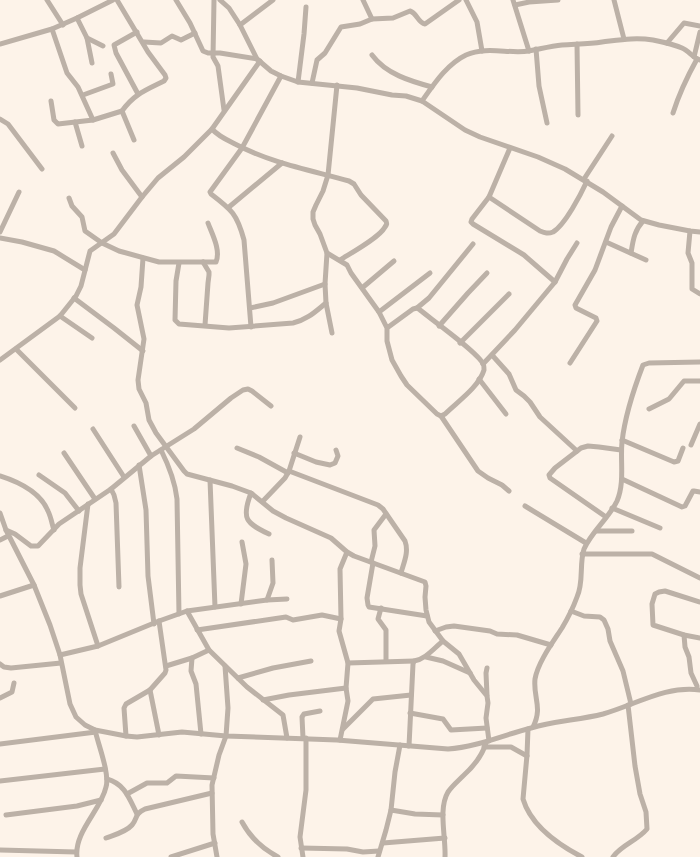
<svg xmlns="http://www.w3.org/2000/svg" width="700" height="857" font-family="'Work Sans',sans-serif">
<style>
.lines{fill:none;stroke-linecap:round;stroke-linejoin:round}
.minor{stroke:#bcb1a7;stroke-width:5}
</style>
<rect width="100%" height="100%" fill="#fdf3e9"/>
<g class="lines">
<g class="minor">
<polyline points="47,0 63,25"/>
<path d="M117,0L148,52L165,75L166,78L164,81C146,90 134,94 122,111"/>
<polyline points="176,0 190,23 203,51 208,53 220,53 257,59"/>
<polyline points="214,0 213,57 218,66 224,110"/>
<polyline points="220,0 229,8 240,25 257,59 271,71 281,76 298,82 357,88 392,95 406,96 422,101 465,130 480,137 538,157 565,169 603,192 641,220 659,225 690,231 700,232"/>
<polyline points="363,0 372,19"/>
<polyline points="466,0 477,22 482,51"/>
<polyline points="513,0 529,51"/>
<polyline points="614,0 624,39"/>
<polyline points="515,5 529,2 558,0"/>
<polyline points="77,18 87,38 103,46"/>
<polyline points="240,25 273,0"/>
<polyline points="52,29 67,73 78,87 93,120"/>
<polyline points="137,32 114,45 116,53 138,94"/>
<polyline points="87,38 92,63"/>
<polyline points="144,42 161,43 172,36 181,40 195,33"/>
<polyline points="667,43 684,23 700,26"/>
<polyline points="0,44 52,29 77,18 113,0"/>
<polyline points="577,44 578,115"/>
<polyline points="536,49 539,86 547,123"/>
<path d="M372,55C386,74 410,81 432,87"/>
<polyline points="694,57 700,32"/>
<polyline points="298,82 304,34 306,7"/>
<path d="M312,83L317,60L325,53L341,27L360,24L372,19L393,18L410,11C417,13 418,23 425,24L459,0"/>
<path d="M337,85L328,175L323,191L316,205L313,212V219L315,225L320,234L327,253L347,265L351,273L379,312L387,328V341L392,360L401,376L407,385L437,414L441,416L445,414C457,402 479,387 484,370C484,369 484,365 483,364C480,354 431,319 420,310L417,308L413,309L387,328"/>
<polyline points="83,95 113,84 111,74"/>
<polyline points="51,101 54,120 58,124 93,120 122,111 134,140"/>
<path d="M422,101C434,84 447,64 466,55C487,46 508,54 529,51C540,49 551,46 562,45C575,44 589,44 602,42C619,40 635,37 653,40C663,42 673,44 682,48C689,51 693,58 700,60"/>
<path d="M673,113C679,94 687,77 697,59"/>
<polyline points="0,119 8,124 42,169"/>
<polyline points="75,122 82,146"/>
<path d="M212,129C218,136 227,140 235,144C271,163 310,170 349,181L354,184L361,195L386,221C387,224 387,224 385,227C379,238 351,253 340,260"/>
<polyline points="510,148 489,197 472,219 471,222 473,224 524,255 555,282"/>
<polyline points="113,153 122,170 142,197"/>
<polyline points="584,179 612,136"/>
<path d="M489,197L540,231C545,233 548,234 553,232C565,225 581,194 587,181"/>
<path d="M69,198L72,206L82,217L85,231L102,243L119,251L159,262H216C221,250 212,234 208,223"/>
<polyline points="229,207 282,163"/>
<polyline points="690,231 688,253 692,263 692,289 700,294"/>
<polyline points="0,232 19,192"/>
<polyline points="0,238 22,242 54,251 85,270"/>
<polyline points="606,242 646,260"/>
<polyline points="327,253 325,284 326,303 332,333"/>
<path d="M631,253C633,241 634,231 643,221"/>
<polyline points="143,258 141,287 137,305 144,339 138,380 139,389 146,403 149,420 156,433 184,471 187,474 232,486 251,493 273,511 286,518 331,538 347,552 354,556 425,582 426,586 425,597 426,610 429,622 443,641 459,654 474,680 487,696 488,703 486,718 489,741"/>
<polyline points="203,262 209,272 209,275 208,283 205,325"/>
<path d="M179,263L176,281L175,320L179,324L229,328L293,323C307,320 316,311 326,303"/>
<polyline points="362,288 394,261"/>
<polyline points="74,298 114,328 143,351"/>
<polyline points="250,308 273,303 325,284"/>
<polyline points="417,308 429,298 473,244"/>
<polyline points="379,312 430,273"/>
<polyline points="60,316 92,338"/>
<polyline points="439,326 468,293 487,273"/>
<path d="M251,327L244,240C237,214 232,210 211,194L210,192L242,148L281,76"/>
<polyline points="460,343 509,294"/>
<polyline points="16,349 75,408"/>
<polyline points="492,355 509,374 516,390 524,396 530,402 540,417 577,451"/>
<polyline points="0,360 60,316 76,296 81,286 90,251 114,234 142,197 158,178 184,157 212,129 260,61"/>
<polyline points="570,363 597,321 596,318 576,308 575,305 595,270 611,227 622,206"/>
<polyline points="483,364 515,330 555,282 567,259 577,243"/>
<polyline points="479,379 506,414"/>
<polyline points="649,409 669,399 684,381 700,381"/>
<polyline points="441,416 478,471 488,478 502,485 509,491"/>
<polyline points="134,426 151,456"/>
<polyline points="93,429 124,477"/>
<polyline points="622,440 674,462 678,461 683,448"/>
<polyline points="691,445 700,424"/>
<polyline points="237,448 259,457 288,473"/>
<path d="M161,450C169,466 175,481 177,499L179,614"/>
<polyline points="64,453 95,499"/>
<polyline points="294,453 316,462 330,465 335,463 338,456 336,450"/>
<polyline points="139,465 146,510 148,576 154,624"/>
<path d="M289,471L378,505L383,509L405,541C409,552 404,562 401,573"/>
<polyline points="39,475 65,493 79,511"/>
<path d="M0,476C19,482 40,492 48,511C51,517 52,524 54,530"/>
<polyline points="622,479 682,507 685,506 693,491 694,491 700,492"/>
<polyline points="210,480 215,607"/>
<polyline points="111,489 114,495 116,503 119,587"/>
<path d="M251,493C241,519 246,523 269,534"/>
<polyline points="263,501 285,478 289,471 300,437"/>
<polyline points="88,504 80,568 80,585 81,594 98,646"/>
<polyline points="525,506 586,543"/>
<polyline points="612,508 660,528"/>
<path d="M0,513L6,530L34,585L50,625L60,655L70,704L76,717L85,725L95,730L126,736L137,737L182,732L226,736L337,740L448,749C477,747 503,735 531,728C554,721 579,720 603,714C635,705 666,685 700,690"/>
<polyline points="606,517 550,478 549,475 555,468 581,448 588,446 599,447 621,450"/>
<polyline points="6,530 15,534 31,546 38,546 59,524 111,489 151,456 194,429 231,398 243,390 248,389 252,391 271,406"/>
<polyline points="597,531 632,531"/>
<polyline points="0,540 8,536"/>
<polyline points="582,554 652,554 700,578"/>
<polyline points="371,562 375,546 374,530 386,514"/>
<polyline points="373,563 367,598 368,605 369,607 427,616"/>
<polyline points="0,596 34,585"/>
<polyline points="267,600 273,583 272,560"/>
<polyline points="700,602 665,591 659,592 655,594 652,604 653,625 684,635 700,638"/>
<polyline points="241,604 246,564 242,542"/>
<polyline points="381,608 378,619 386,630 386,661"/>
<polyline points="187,611 209,650 247,687 283,715 287,738"/>
<polyline points="571,611 584,616 600,617 604,620 608,629 610,641 623,671 631,704"/>
<polyline points="197,630 286,617 293,620 322,615 341,619"/>
<polyline points="435,631 446,627 454,626 490,631 497,634 517,635 551,645"/>
<polyline points="684,635 685,647 689,657 691,673 697,686"/>
<polyline points="60,655 98,646 159,621 187,611 267,600 287,599"/>
<polyline points="426,657 443,661 470,673"/>
<polyline points="192,658 191,671 196,684 201,734"/>
<polyline points="348,663 414,661"/>
<polyline points="0,664 4,667 11,668 61,663"/>
<polyline points="166,666 192,658 209,650"/>
<polyline points="238,678 273,668 311,661"/>
<polyline points="150,690 159,735"/>
<polyline points="487,695 486,673 487,668"/>
<polyline points="0,698 12,692 14,683"/>
<polyline points="263,700 289,695 346,688"/>
<polyline points="410,713 443,719 451,730 487,728"/>
<path d="M533,727C543,707 533,698 535,679C538,662 553,642 562,628C568,618 573,608 577,597C584,582 579,565 584,549C592,531 609,518 617,501C625,482 620,461 622,442C625,415 633,391 643,365L649,363L700,362"/>
<polyline points="343,729 373,699 411,695"/>
<path d="M528,729L527,755L523,799C531,826 559,845 582,857"/>
<polyline points="126,736 124,708 126,704 150,690 165,673 166,670 159,621"/>
<polyline points="303,738 302,717 304,714 320,711"/>
<polyline points="340,740 348,701 346,688 348,663 339,631 341,619 340,569 347,552"/>
<polyline points="0,744 96,732"/>
<path d="M409,746L413,664L414,661C426,659 434,648 443,641"/>
<polyline points="484,747 511,747 527,756"/>
<path d="M107,779C125,784 129,798 137,814"/>
<polyline points="0,781 105,769"/>
<polyline points="127,794 147,783 167,783 176,776 214,778"/>
<polyline points="391,810 415,814 443,815"/>
<polyline points="6,815 77,806 101,800"/>
<path d="M242,822C250,837 263,849 278,857"/>
<path d="M106,838C114,835 126,832 132,825C138,818 134,814 145,809L212,793"/>
<polyline points="383,843 445,838"/>
<polyline points="301,848 347,849 363,852 379,851"/>
<polyline points="0,850 76,852"/>
<path d="M77,857C74,832 101,810 106,787C110,774 98,744 95,730"/>
<polyline points="171,857 215,843"/>
<polyline points="217,857 213,834 212,785 219,755 226,736 228,708 225,666"/>
<polyline points="303,857 300,837 306,790 306,738"/>
<polyline points="378,857 386,830 391,810 395,772 400,745"/>
<path d="M445,857C446,837 438,809 448,792C452,786 458,781 463,776C473,767 482,756 486,743"/>
<path d="M613,857C621,845 637,841 647,829L646,812L640,794L635,766L628,705"/>
</g>
</g>
</svg>
